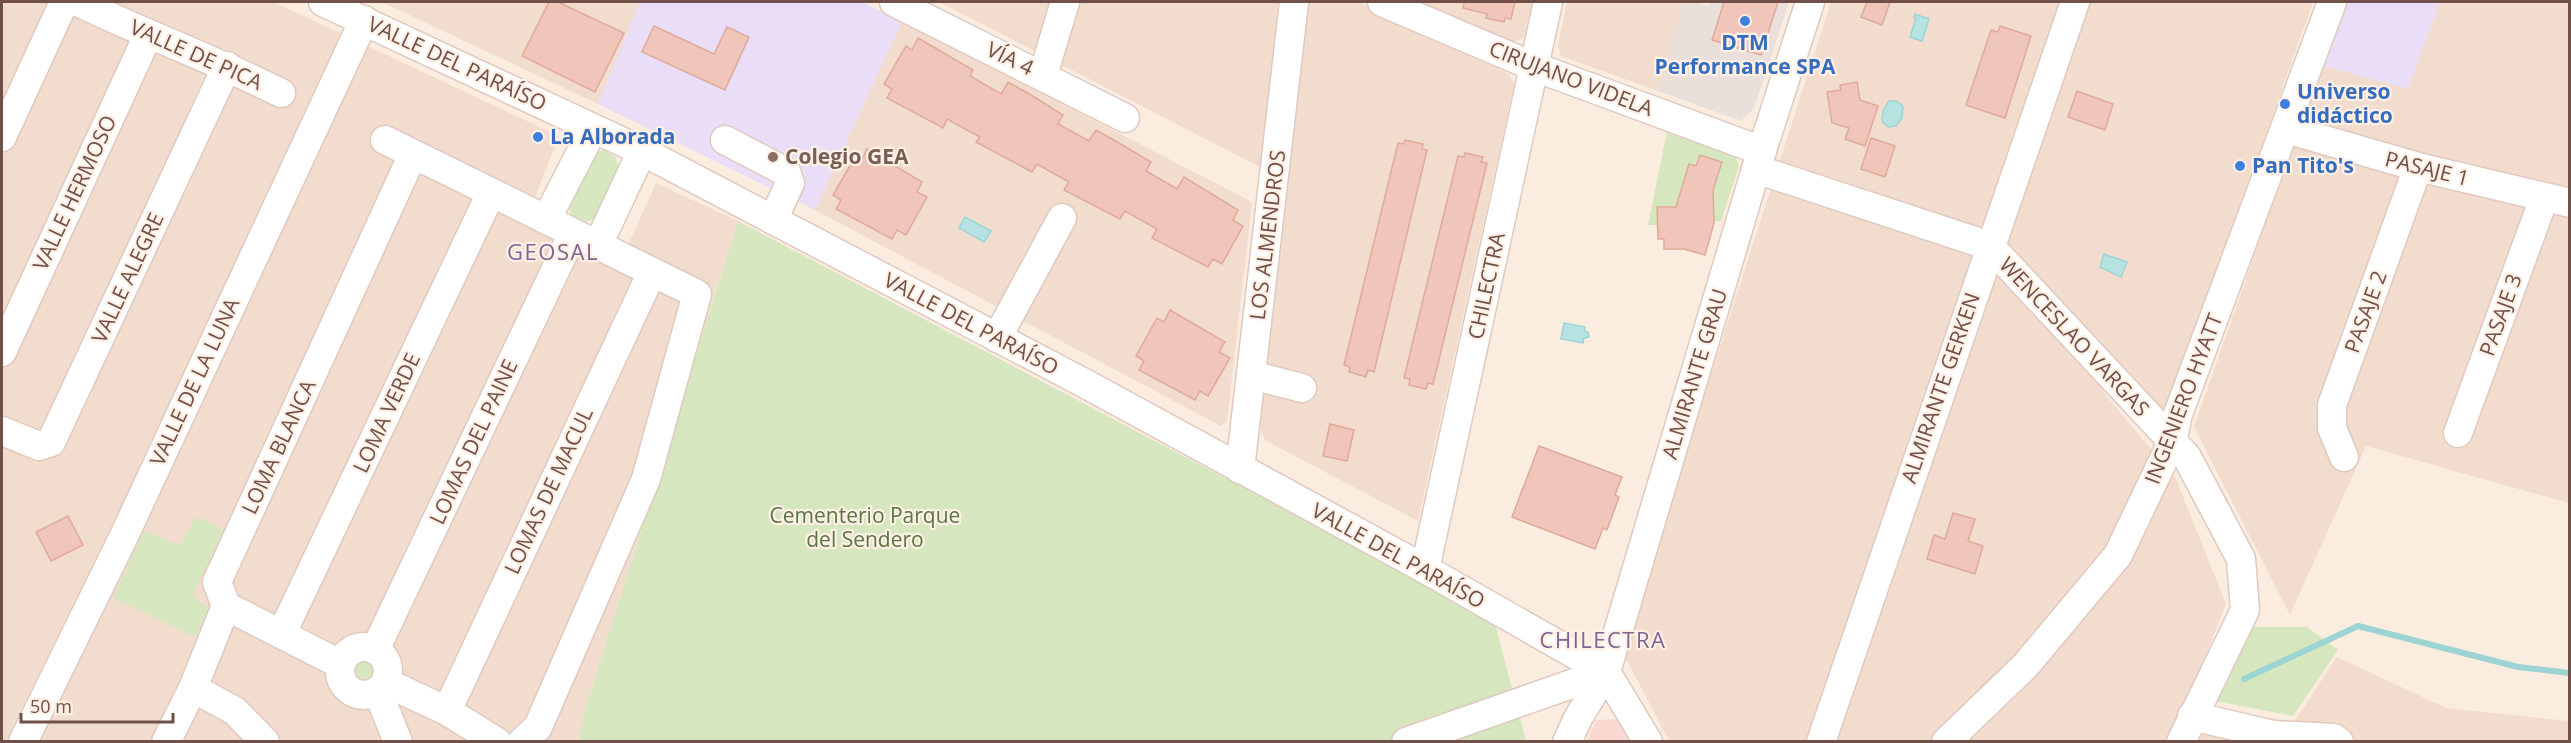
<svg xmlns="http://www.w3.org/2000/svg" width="2571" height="743" font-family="'Open Sans',sans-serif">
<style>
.residential{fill:#f2dcce}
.commercial{fill:#fbd9d3}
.industrial{fill:#e9e0db}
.education{fill:#e9ddf7}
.green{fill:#d6e7bf}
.water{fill:#b6e3e2;stroke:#9cd4d4;stroke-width:1.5}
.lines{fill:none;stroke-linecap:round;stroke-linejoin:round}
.stream{stroke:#9cd4d4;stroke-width:6}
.building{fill:#efc6b9;stroke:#e0aa9a;stroke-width:1.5}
.minor-casing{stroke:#e0c9bf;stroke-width:31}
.minor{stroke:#fff;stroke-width:28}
.shop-dot{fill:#3f7fe0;stroke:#fef0e5;stroke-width:2}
.education-dot{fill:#8d6e63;stroke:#fef0e5;stroke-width:2}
.labels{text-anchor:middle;stroke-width:4.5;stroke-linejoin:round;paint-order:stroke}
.shop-label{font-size:21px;font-weight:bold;fill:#366cbe;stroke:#fef0e5;text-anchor:start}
.street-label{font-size:21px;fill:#705049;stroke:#fef0e5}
.education-label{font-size:21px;font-weight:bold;fill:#785e54;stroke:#fef0e5;text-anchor:start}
.park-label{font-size:21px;fill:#597542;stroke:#fef0e5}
.neighbourhood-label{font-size:22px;letter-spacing:1.5px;fill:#7c6493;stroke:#fef0e5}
</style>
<rect width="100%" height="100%" fill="#fbece0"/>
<g class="residential">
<polygon points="2,2 274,2 559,136 527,218 620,263 656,183 738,221 585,710 582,741 2,741"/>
<polygon points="382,2 640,2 598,104"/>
<polygon points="939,2 1278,2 1262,168"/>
<polygon points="1307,2 1359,2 1509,74 1514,84 1418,521 1265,440 1259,425 1297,105"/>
<polygon points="1418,2 1532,2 1524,38 1510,43"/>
<polygon points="1567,2 1684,2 1658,91 1561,56 1558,45"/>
<polygon points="1831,2 2313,2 2169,407 2158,410 2116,364 2103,392 2176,479 2226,604 2179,723 2255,741 1669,741 1622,651"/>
<polygon points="2440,2 2569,2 2569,503 2366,446 2290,615 2194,427 2321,65 2408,89"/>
<polygon points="902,21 1252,202 1227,421 1221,426 815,210"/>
<polygon points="2337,657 2446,708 2569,721 2569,741 2281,742"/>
</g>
<polygon class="commercial" points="1616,719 1630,741 1587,741 1596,720"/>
<polygon class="industrial" points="1684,2 1695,2 1708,6 1710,2 1789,2 1754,108 1741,121 1658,91"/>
<g class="education">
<polygon points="640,2 861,2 902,21 815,210 598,104"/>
<polygon points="2346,2 2440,2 2408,89 2321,65"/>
</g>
<g class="green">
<polygon points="1668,127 1735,155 1739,166 1721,221 1714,221 1714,206 1708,207 1722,162 1700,155 1696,166 1689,164 1676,207 1657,207 1657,225 1648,225"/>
<polygon points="604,150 615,157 619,168 596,218 583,223 572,218 569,206 591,154"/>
<polygon points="738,221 1494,620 1526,741 579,742 585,710"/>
<polygon points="196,517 224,529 193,594 197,601 206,605 208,609 196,637 113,598 144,531 180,546"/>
<polygon points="2252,627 2307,627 2338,650 2293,716 2215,701"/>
<circle cx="363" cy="672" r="17"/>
</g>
<g class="water">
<polygon points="1915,14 1929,19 1922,41 1910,37 1916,19 1914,18"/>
<polygon points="1889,101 1896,101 1903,106 1902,118 1896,126 1888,127 1882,121 1883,111"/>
<polygon points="965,217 991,231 984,242 959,228"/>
<polygon points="2104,254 2127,262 2121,277 2100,267"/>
<polygon points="1564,323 1585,327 1584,331 1588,332 1589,337 1584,338 1583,343 1561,339"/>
</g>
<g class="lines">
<polyline class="stream" points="2244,679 2358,626 2518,667 2570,673"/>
</g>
<g class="building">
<polygon points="549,2 558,2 624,33 595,92 522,56"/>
<polygon points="1464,2 1515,2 1511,19 1505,18 1504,22 1486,18 1487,14 1463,8"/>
<polygon points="1724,2 1778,2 1761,55 1712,40"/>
<polygon points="1867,2 1890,2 1882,25 1861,17"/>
<polygon points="654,26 714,54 727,27 749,37 725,90 642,52"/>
<polygon points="2000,26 2031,36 2005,118 1966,105 1991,30 1998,32"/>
<polygon points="918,38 973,70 970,76 1001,94 1008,82 1031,95 1063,115 1058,124 1089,141 1096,130 1119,143 1151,162 1146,171 1177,189 1184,177 1238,210 1233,220 1243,226 1222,264 1213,259 1208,267 1152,238 1157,229 1125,211 1120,219 1064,190 1069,182 1037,164 1032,172 976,142 980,137 947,119 943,128 887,98 892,89 884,84 906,46 912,50"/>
<polygon points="1857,82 1860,100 1878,106 1865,146 1845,139 1849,128 1832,123 1827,92 1841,90 1840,85"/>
<polygon points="2077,91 2113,104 2105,130 2068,117"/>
<polygon points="1871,138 1895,146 1885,177 1861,169"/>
<polygon points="1405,140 1423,144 1422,149 1427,150 1374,372 1368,370 1366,377 1349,372 1350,367 1344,365 1398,143 1404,144"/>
<polygon points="867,149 922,182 917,192 927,197 906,235 897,230 892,239 836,209 841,200 833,195 855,157 861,161"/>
<polygon points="1465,153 1483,157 1481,162 1487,163 1433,384 1428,383 1426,389 1409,385 1410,379 1404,378 1458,156 1464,157"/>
<polygon points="1700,155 1722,162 1713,190 1714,223 1705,255 1684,249 1664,249 1664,239 1658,239 1657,207 1676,207 1689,164 1696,166"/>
<polygon points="1170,310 1225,342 1219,352 1230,358 1208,396 1200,391 1195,400 1139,370 1144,361 1136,356 1157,318 1164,322"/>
<polygon points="1330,424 1354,430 1347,461 1323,456"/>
<polygon points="1539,446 1622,477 1615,495 1619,497 1607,530 1603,528 1595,549 1512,517"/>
<polygon points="1953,513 1975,519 1968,541 1983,546 1975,574 1927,559 1934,535 1945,539"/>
<polygon points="68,516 83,545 51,561 36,532"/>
</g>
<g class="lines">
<g class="minor-casing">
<g id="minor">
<path d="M78,2C145,34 215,60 281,93"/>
<polyline points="323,2 642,151 1086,384 1425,569 1606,672 1648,742"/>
<polyline points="894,2 1125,118"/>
<polyline points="1382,2 1535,67 1762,151"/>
<polyline points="1043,75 1065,2"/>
<polyline points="2286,129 2418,167 2570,203"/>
<polyline points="2,137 64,2"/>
<polyline points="385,140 697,294 646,479 538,727 522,742"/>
<polyline points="725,140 786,172 790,183 773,220"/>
<polyline points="1756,169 1990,246 2187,457 2241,559 2245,610 2181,742"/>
<polyline points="546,220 593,129"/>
<polyline points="598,245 642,151"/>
<polyline points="997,338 1062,218"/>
<polyline points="2,352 148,35"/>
<polyline points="1251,375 1302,388"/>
<polyline points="2,431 39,446 51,442 227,66"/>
<polyline points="2458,433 2544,198"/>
<polyline points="2344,457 2332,428 2332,405 2418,167"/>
<polyline points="1240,469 1294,2"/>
<polyline points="1425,569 1548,2"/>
<polyline points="226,606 340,664"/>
<polyline points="282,633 491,193"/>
<circle cx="364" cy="671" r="24"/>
<polyline points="375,650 573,233"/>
<polyline points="385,682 447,711 497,742"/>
<polyline points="193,688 235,711 265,742"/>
<polyline points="378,692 398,742"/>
<polyline points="447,711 652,272"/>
<polyline points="2192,716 2273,735 2272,742"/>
<polyline points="2273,735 2334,738 2339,742"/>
<polyline points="23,742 124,536 364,20"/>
<polyline points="166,742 193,688 226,606 217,582 413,154"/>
<polyline points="1406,742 1606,672"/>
<polyline points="1567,742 1578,718 1606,672 1756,169 1810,2"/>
<polyline points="1821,742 2075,2"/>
<polyline points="1946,742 2026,665 2118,555 2172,442 2178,414 2332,2"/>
</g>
</g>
<use href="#minor" class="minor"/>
</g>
<g class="shop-dot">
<circle cx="1745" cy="21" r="6"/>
<circle cx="2285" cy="104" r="6"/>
<circle cx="538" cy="137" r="6"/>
<circle cx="2240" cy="166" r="6"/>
</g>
<circle class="education-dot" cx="773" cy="157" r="6"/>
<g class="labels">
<g class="shop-label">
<text x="1745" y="50" text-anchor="middle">DTM<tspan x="1745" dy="24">Performance SPA</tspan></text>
<text x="2297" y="99">Universo<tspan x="2297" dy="24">didáctico</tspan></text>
<text x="550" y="144">La Alborada</text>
<text x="2252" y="173">Pan Tito's</text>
</g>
<g class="street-label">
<text transform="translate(196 55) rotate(24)" y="7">VALLE DE PICA</text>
<text transform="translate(1010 59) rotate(26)" y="7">VÍA 4</text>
<text transform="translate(457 64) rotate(25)" y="7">VALLE DEL PARAÍSO</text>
<text transform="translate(1571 79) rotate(21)" y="7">CIRUJANO VIDELA</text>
<text transform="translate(2427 169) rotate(14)" y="7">PASAJE 1</text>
<text transform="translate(75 193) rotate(-65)" y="7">VALLE HERMOSO</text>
<text transform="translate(1268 235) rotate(-83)" y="7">LOS ALMENDROS</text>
<text transform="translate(128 278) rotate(-65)" y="7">VALLE ALEGRE</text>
<text transform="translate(1487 286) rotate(-78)" y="7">CHILECTRA</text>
<text transform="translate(2366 312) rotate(-70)" y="7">PASAJE 2</text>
<text transform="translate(2501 315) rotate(-70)" y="7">PASAJE 3</text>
<text transform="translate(971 324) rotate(28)" y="7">VALLE DEL PARAÍSO</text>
<text transform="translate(2074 337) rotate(47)" y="7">WENCESLAO VARGAS</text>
<text transform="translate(1695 374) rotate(-73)" y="7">ALMIRANTE GRAU</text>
<text transform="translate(195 382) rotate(-65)" y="7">VALLE DE LA LUNA</text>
<text transform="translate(1941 388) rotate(-71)" y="7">ALMIRANTE GERKEN</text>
<text transform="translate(2184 399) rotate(-69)" y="7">INGENIERO HYATT</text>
<text transform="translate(387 413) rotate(-65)" y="7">LOMA VERDE</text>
<text transform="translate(474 442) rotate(-65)" y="7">LOMAS DEL PAINE</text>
<text transform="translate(279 447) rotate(-65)" y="7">LOMA BLANCA</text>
<text transform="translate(549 491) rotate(-65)" y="7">LOMAS DE MACUL</text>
<text transform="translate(1398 556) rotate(29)" y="7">VALLE DEL PARAÍSO</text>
</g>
<g class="education-label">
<text x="785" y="164">Colegio GEA</text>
</g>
<g class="park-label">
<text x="865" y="523">Cementerio Parque<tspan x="865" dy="24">del Sendero</tspan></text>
</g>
<g class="neighbourhood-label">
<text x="553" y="260">GEOSAL</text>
<text x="1603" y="648">CHILECTRA</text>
</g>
</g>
<rect width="2571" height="743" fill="none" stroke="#705049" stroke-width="6"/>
<path d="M21 713v9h152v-9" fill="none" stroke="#705049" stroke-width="3"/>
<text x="30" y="713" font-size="18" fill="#705049" stroke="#fef0e5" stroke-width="4.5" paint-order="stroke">50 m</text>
</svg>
